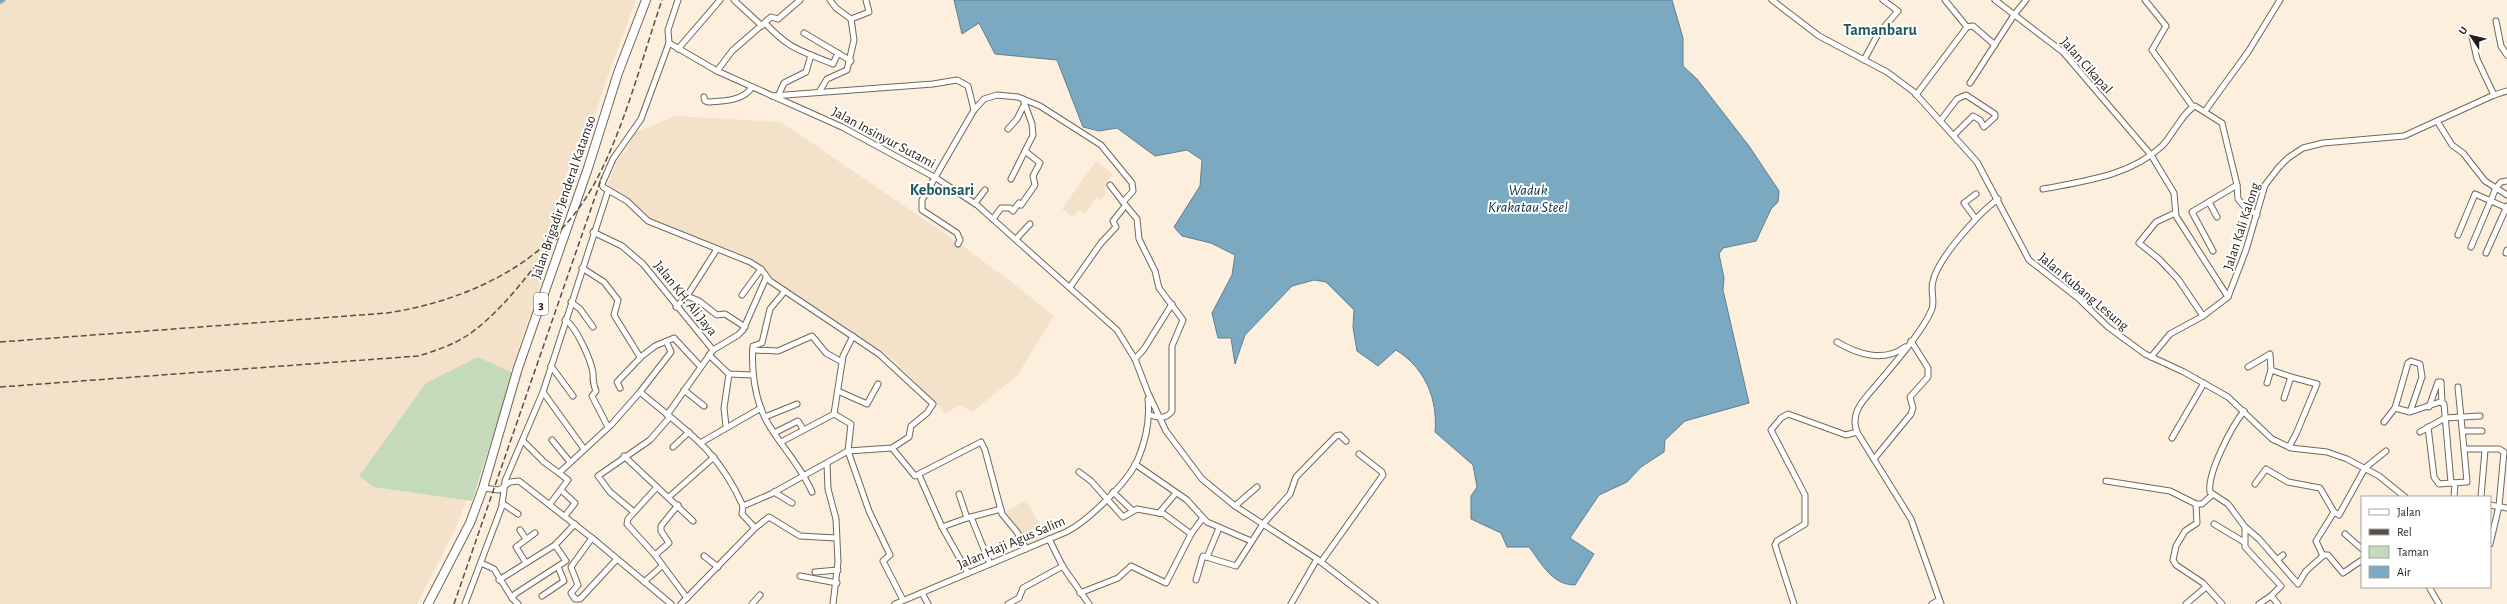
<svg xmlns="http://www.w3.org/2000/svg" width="2507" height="604" font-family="'Alegreya Sans',sans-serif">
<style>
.built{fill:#f4e1ca}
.green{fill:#c3dbba}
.water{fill:#7aa9c1;stroke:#607f8e}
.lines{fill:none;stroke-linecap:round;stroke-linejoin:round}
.canal{stroke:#7aa9c1;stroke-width:4.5}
.minor-casing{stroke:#736758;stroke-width:7}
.highway-casing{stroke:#736758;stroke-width:10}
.minor{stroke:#fff;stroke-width:5}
.highway{stroke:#fff;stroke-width:8}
.rail{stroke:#585048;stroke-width:1.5;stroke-dasharray:6 3;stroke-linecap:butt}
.labels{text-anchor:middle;stroke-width:4;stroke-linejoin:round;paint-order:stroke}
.shield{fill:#fff;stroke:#64615d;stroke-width:1}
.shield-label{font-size:13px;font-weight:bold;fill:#221d17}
.street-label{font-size:14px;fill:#221d17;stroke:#fff}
.water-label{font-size:15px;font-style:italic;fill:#063243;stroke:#fff}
.quarter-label{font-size:16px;font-weight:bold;fill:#1e595c;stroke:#fff}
</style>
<rect width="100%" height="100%" fill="#fdefde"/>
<g class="built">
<polygon points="0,0 636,0 605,84 548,261 473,483 456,528 417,604 0,604"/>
<polygon points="676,116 781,122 956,241 1018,287 1054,316 1017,376 972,412 960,405 946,413 889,356 768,277 758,263 649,219 626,197 607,187 616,162 627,150 634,133"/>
<polygon points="1096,161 1113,174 1106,183 1104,189 1107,192 1101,200 1097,197 1085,214 1078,210 1073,217 1062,209"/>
<polygon points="1026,500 1041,527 1049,523 1053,531 1025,547 1006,512"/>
</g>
<polygon class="green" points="478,357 513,373 472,501 374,487 359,476 426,383"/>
<path class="water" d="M954,0H1672L1683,38V66L1697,79L1749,146L1779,191L1778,202L1771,209L1756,241L1723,248L1719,254L1724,278L1723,290L1749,403L1685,421L1665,440L1664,452L1641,467L1627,482L1599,495L1570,538L1594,554L1575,585C1552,585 1542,564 1529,547H1507L1501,533L1471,519V496L1477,487L1473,465L1435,432C1438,399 1425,368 1396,350L1378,366L1357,351L1353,327L1354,310L1326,282L1314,280L1292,286L1245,335L1235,364L1231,338H1218L1212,313L1232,275L1235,255L1211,243L1182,236L1174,227L1200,186L1202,160L1187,150L1155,156L1117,128L1099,131L1083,127L1057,60L995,54L979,23L962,34Z"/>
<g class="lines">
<polyline class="canal" points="0,2 3,0"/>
<g class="minor-casing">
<g id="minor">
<polyline points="678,0 668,30 669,43 717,71 842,127 936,178 977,205 1117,330 1135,359 1148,393 1166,431 1202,479 1235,506 1317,559 1375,604"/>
<polyline points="734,0 762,26"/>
<polyline points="1772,0 1819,36 1887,72 1914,92 1977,162 2029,260 2078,298 2108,327 2145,354 2184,372 2228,397 2272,439 2291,448 2327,452 2347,459 2379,476 2405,497"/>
<polyline points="1995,0 2063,52 2151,155 2174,193 2176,216 2228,297"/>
<polyline points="2145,0 2166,26 2152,50 2193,107"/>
<polyline points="851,19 869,12 866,0"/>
<polyline points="2496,21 2501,46 2507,55"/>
<path d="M765,23C790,50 800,50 833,64L838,53"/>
<polyline points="1967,27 1973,26 1995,45"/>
<polyline points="804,33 851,61"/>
<polyline points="2472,37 2477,59 2494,95"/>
<polyline points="678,49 720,0"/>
<polyline points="1864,60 1878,34 1898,11 1883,0"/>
<polyline points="717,71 732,51 771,17 778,19 800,0"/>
<polyline points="1970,83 2014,15 2026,0"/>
<polyline points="819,92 827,79 847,70 854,40 851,19 836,8 830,0"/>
<polyline points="779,94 784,83 806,72 811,55"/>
<polyline points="1916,95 1967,27 1945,0"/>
<polyline points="772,96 933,84 957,80 968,86 974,110"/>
<path d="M704,97L705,101L708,102C722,101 744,101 752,87"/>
<polyline points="2205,111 2248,52 2280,0"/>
<polyline points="1941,120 1957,99 1966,95 1995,114 1995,117 1984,127 1980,120 1973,116 1954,135"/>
<polyline points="2437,121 2452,145 2463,153 2485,181 2496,188 2501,182 2507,181"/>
<polyline points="1008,129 1017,119 1024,105"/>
<polyline points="1011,179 1033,135 1032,124 1023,99"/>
<polyline points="1110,185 1123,202"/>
<path d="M2043,189C2084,181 2130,176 2162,146C2172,136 2183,112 2195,106L2222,123L2237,185L2238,199L2244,206L2257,215"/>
<polyline points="2209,202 2217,217"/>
<polyline points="975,203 985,190"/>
<polyline points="2175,213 2156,222 2139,243 2159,259 2178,279 2203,316"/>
<polyline points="1975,218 1964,203 1976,194"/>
<polyline points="993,219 1001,208 1010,208 1013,211 1019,203 1021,205 1035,185 1033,176 1040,163 1025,151"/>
<polyline points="593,232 622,246 643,264 713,350 667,415"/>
<polyline points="2458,235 2475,194 2507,208"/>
<polyline points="1016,239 1030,224"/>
<path d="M958,244L960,240L957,233L922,210V200L974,110L984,99L997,95L1018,97L1040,106L1101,145L1132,183L1133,191L1123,202L1137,219L1139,239L1155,271L1159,288L1183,320L1172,346V411C1167,419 1158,418 1150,415"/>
<polyline points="2471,247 2496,188 2507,195"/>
<polyline points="2213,251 2192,212 2237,185"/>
<polyline points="2486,253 2507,206"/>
<polyline points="2506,253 2507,250"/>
<polyline points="582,268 604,282 618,300 614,315 640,357"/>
<polyline points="1070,287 1101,243 1116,227 1113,221 1125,206"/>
<path d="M785,291L770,309L762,343L753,346C751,370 755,399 766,420C781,447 800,464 812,492"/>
<polyline points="742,295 761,269"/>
<polyline points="687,296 717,249"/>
<polyline points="571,302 580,309 593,327"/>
<polyline points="676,307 687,296 699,301 717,315 725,314 745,327"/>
<path d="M565,320C576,326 591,360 593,373C593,380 593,384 596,391L592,396L608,427"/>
<path d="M1837,342C1857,354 1884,363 1905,347"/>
<polyline points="713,350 738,335 743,330 766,278"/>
<polyline points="753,350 778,351 812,336 826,353 842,362"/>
<polyline points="709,355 729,374 753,375"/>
<polyline points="2151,357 2170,334 2203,316 2228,297 2246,250 2265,185 2279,167 2288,158 2303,148 2323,143 2404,136 2494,95 2507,91"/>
<polyline points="1135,359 1144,349 1172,304"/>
<polyline points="551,366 573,396"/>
<polyline points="2248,367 2270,354 2271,370 2291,377"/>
<polyline points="2267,383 2271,370"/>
<polyline points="2458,387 2464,449"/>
<polyline points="620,388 617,382 642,356 655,346 674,338 700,366"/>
<polyline points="684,390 704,406"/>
<polyline points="838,391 867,404 878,384"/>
<polyline points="543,392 584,449"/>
<path d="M640,392C686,431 717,448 743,506L771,494L848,451L892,448L909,437L911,426L927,413L933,404L879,354L770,281L761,269L750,262L648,221L627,201L603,187L602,184L613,159L641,119L669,43"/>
<polyline points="2284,398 2291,377 2317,384 2296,434 2289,447"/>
<polyline points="2429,407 2438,382 2441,382 2442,403"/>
<path d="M2244,411C2232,426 2207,473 2210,492L2228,504L2245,527V547L2281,586L2271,596L2278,604"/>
<polyline points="2410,412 2422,377 2420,364 2411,361 2408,363 2395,408 2410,412 2440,402 2444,404 2451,483 2467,482 2464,449 2499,449 2504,452 2499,506 2490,544"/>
<polyline points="834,414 851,424 848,451 869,511 890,555 883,561 903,600"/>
<polyline points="765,417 797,404"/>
<polyline points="2384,422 2395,408"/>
<polyline points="726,426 724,408 729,374"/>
<polyline points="2428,427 2434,477 2439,484 2451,483"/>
<polyline points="2463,431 2482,431"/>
<path d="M1857,432C1849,411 1866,398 1878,383C1894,364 1923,331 1932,309C1935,300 1930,290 1933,281C1938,258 1979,213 1998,199"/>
<polyline points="2420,432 2445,418 2480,416"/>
<polyline points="774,433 798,421 803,429"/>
<polyline points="2172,438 2204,383"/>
<polyline points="552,440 570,462"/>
<polyline points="523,441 544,462 559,473"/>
<polyline points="702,442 761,408"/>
<polyline points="781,442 834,414 843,356 853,336"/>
<polyline points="673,447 689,432"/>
<polyline points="892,448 915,476 981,442 985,450 1002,514 1017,532 1026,549"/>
<polyline points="624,456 693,521"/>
<polyline points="1874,459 1911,414 1913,408 1910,397 1928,377 1928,368 1911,341"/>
<polyline points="827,464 828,489 836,519 838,562 833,604"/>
<polyline points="1135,464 1187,500 1207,522 1251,541"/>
<polyline points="1079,472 1091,481 1123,517 1137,509 1164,514 1191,534 1202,519"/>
<polyline points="919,475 942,527 968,573"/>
<polyline points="2106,481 2170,491 2196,504 2202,504 2212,495"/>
<polyline points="2255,484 2266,469 2288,482 2320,488 2334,512 2339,515 2365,468 2386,451"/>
<polyline points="657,487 628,519 627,524 655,555 687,598"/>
<polyline points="483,488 499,490 510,482 519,481 592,538 671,604"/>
<polyline points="561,490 575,503 565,516"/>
<polyline points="774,492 792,503"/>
<polyline points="1113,492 1133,511"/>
<polyline points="959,494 967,518 971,517"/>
<polyline points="670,496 714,457"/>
<polyline points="2454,497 2455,483"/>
<polyline points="2481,497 2485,450"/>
<polyline points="502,503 518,514"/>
<polyline points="550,504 568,480 559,473 611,425 640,392 671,352 667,343"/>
<polyline points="2196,504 2197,523 2185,531 2176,546 2173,560 2176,565 2203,583 2222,604"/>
<polyline points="2490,505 2507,508"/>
<polyline points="1235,506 1257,487"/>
<polyline points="634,512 610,492 598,476 650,440 670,417"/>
<polyline points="1159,513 1176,493"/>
<polyline points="2214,524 2244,542"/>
<polyline points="942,527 967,518"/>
<polyline points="2245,527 2259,539 2298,584 2306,571 2324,555 2328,555 2343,573 2362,560"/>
<polyline points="755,528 769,517 800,536 836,538"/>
<polyline points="520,530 526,539"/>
<polyline points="2345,534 2362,549"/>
<polyline points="592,538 571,567 578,585 571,593 575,599 580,599 617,559"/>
<polyline points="1049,539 1063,567 1089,604"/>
<polyline points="655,555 669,543 661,531 661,526 678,505"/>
<polyline points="704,556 718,567"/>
<polyline points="2323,556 2316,541 2334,512"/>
<polyline points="1207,557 1219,528"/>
<polyline points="2277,560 2283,555"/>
<polyline points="1321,562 1383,475 1382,472 1359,454"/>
<polyline points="481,563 494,569 512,598"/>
<polyline points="526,563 516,547 535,533"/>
<polyline points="990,564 971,517 1001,509"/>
<polyline points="815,572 838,570"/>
<polyline points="800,576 837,583"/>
<polyline points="499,580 555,545"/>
<polyline points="1196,580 1203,556 1236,566 1263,524 1290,494 1296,477 1336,436 1340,435 1346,441"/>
<polyline points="644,582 662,566"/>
<polyline points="2429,587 2439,604"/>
<polyline points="922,593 928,604"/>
<polyline points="1080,593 1118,578 1131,566 1166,583 1191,534"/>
<polyline points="542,596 564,581 558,567"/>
<polyline points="465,604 502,506 505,481 543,392 608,191"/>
<polyline points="518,604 512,598 515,594 566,561 555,545 575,524"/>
<polyline points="681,604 755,528 742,514 743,506"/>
<polyline points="752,604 760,595"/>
<path d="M895,604L1066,532C1087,522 1129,481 1138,459C1146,440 1150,419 1148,399"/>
<polyline points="1008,604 1019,598 1023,588 1063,566"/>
<polyline points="1291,604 1317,559"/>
<polyline points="1794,604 1775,545 1777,541 1805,524 1805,495 1771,430 1781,418 1788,414 1846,435 1857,432 1911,519 1941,604"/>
<polyline points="1932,604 1939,600"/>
<polyline points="2186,604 2206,587"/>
<polyline points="2259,604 2271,596"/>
</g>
</g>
<g class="highway-casing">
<polyline id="highway" points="428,604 470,523 483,488 518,368 588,168 618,73 646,0"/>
</g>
<use href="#minor" class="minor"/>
<use href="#highway" class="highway"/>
<g class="rail">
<path d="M0,342L387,313C466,301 545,265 589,193C622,138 641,61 662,0"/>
<path d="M0,387L418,356C435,351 453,345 468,335C504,310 531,270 558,237"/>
<polyline points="454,604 602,177"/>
</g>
</g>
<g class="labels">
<rect class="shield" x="534" y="293" width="14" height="22" rx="3"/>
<g class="shield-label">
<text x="541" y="309">3</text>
</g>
<g class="street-label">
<text transform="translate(2087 65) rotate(48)" y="5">Jalan Cikapal</text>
<text transform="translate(884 137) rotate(28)" y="5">Jalan Insinyur Sutami</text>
<text transform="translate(563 197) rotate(-71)" y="5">Jalan Brigadir Jenderal Katamso</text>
<text transform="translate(2241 226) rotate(-72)" y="5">Jalan Kali Kalong</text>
<text transform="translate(2084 291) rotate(40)" y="5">Jalan Kubang Lesung</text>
<text transform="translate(686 298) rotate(51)" y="5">Jalan KH. Ali Jaya</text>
<text transform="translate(1011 542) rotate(-23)" y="5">Jalan Haji Agus Salim</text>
</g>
<g class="water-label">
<text x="1528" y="195">Waduk<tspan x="1528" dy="17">Krakatau Steel</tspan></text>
</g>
<g class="quarter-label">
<text x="1880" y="35">Tamanbaru</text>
<text x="942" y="195">Kebonsari</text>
</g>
</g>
<rect x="2361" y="496" width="130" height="92" fill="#ffffff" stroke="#a7a5a2"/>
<rect x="2369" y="509" width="20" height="6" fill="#ffffff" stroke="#a7a5a2"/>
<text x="2397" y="516" font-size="12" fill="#221d17">Jalan</text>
<rect x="2369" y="529" width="20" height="6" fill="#585048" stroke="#a7a5a2"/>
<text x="2397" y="536" font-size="12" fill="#221d17">Rel</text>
<rect x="2369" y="546" width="20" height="12" fill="#c3dbba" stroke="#a7a5a2"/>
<text x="2397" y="556" font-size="12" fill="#221d17">Taman</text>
<rect x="2369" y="566" width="20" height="12" fill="#7aa9c1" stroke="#a7a5a2"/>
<text x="2397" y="576" font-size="12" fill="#221d17">Air</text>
<g transform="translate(2471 36) rotate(305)" stroke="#ffffff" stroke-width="3" paint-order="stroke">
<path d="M0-3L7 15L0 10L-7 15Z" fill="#221d17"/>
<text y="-6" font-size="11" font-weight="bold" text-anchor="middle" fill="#221d17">U</text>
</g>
</svg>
